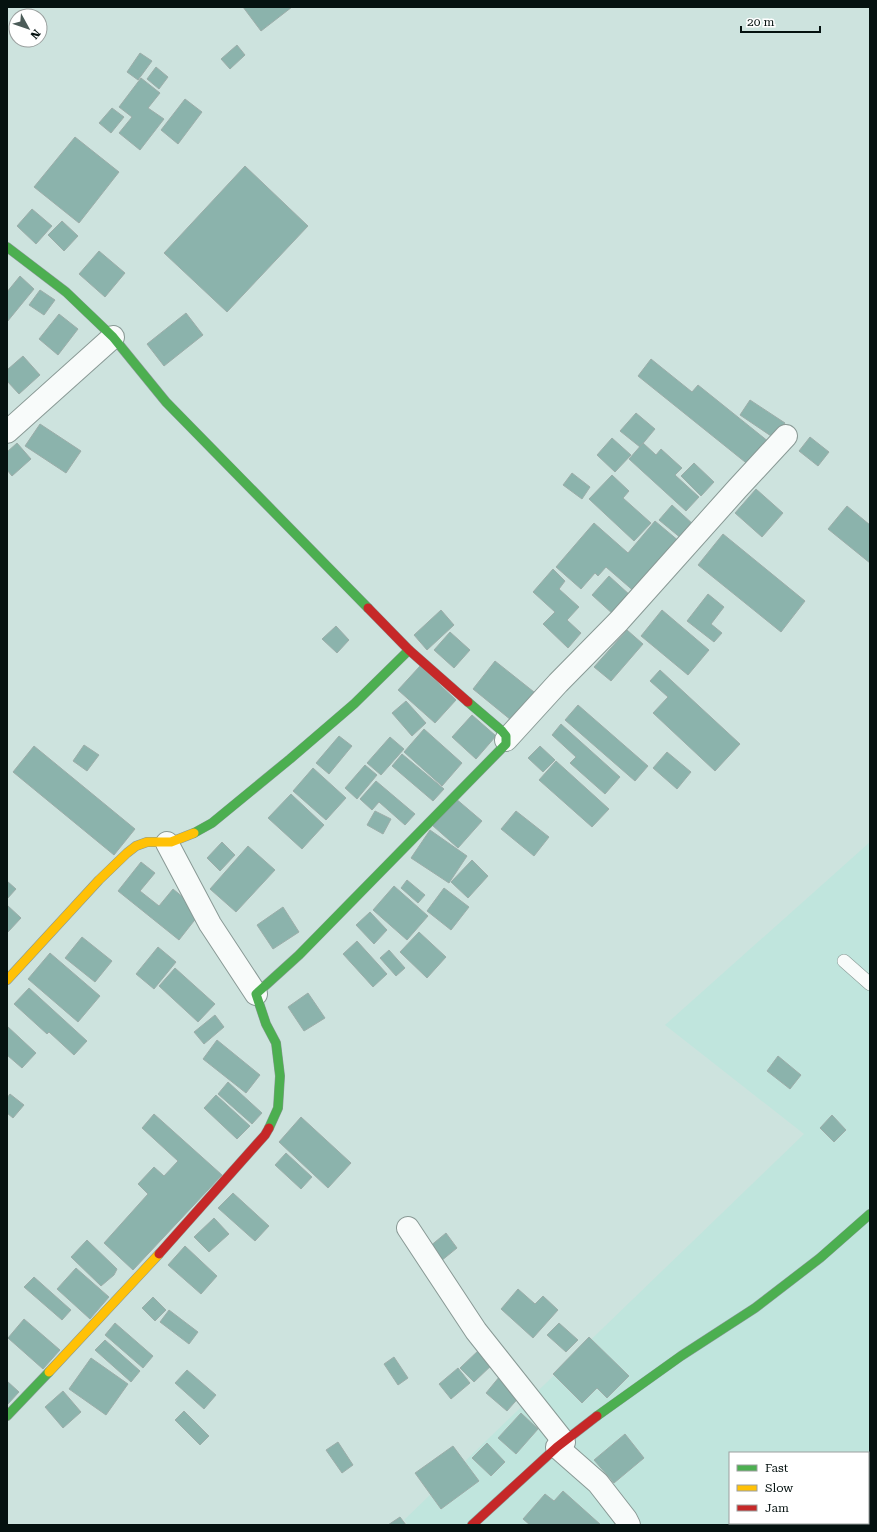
<svg xmlns="http://www.w3.org/2000/svg" width="877" height="1532" font-family="'Roboto Serif',serif">
<style>
.built{fill:#c0e5dd}
.building{fill:#8bb3ac;stroke:#9cada9}
.lines{fill:none;stroke-linecap:round;stroke-linejoin:round}
.lane-casing{stroke:#899995;stroke-width:14}
.street-casing{stroke:#899995;stroke-width:24}
.fast-casing{stroke:#899995;stroke-width:10}
.slow-casing{stroke:#899995;stroke-width:10}
.jam-casing{stroke:#899995;stroke-width:10}
.lane{stroke:#f8fbfa;stroke-width:13}
.street{stroke:#f8fbfa;stroke-width:22}
.fast{stroke:#4caf50;stroke-width:9}
.slow{stroke:#ffc107;stroke-width:9}
.jam{stroke:#c62828;stroke-width:9}
</style>
<rect width="100%" height="100%" fill="#cde3de"/>
<polygon class="built" points="870,842 870,1520 868,1522 868,1453 730,1453 730,1523 867,1523 865,1525 408,1525 404,1520 804,1134 665,1025"/>
<g class="building">
<polygon points="243,7 292,7 261,31"/>
<polygon points="237,45 245,55 230,69 221,59"/>
<polygon points="140,53 152,61 138,80 127,72"/>
<polygon points="156,67 168,77 159,89 147,79"/>
<polygon points="141,78 160,93 148,108 164,119 140,150 119,133 132,117 119,107"/>
<polygon points="185,99 202,112 178,144 161,130"/>
<polygon points="112,108 124,117 111,133 99,123"/>
<polygon points="75,137 119,172 79,223 34,187"/>
<polygon points="245,166 308,226 227,312 164,253"/>
<polygon points="32,209 52,226 36,244 17,226"/>
<polygon points="62,221 78,236 64,251 48,235"/>
<polygon points="99,251 125,273 105,297 79,274"/>
<polygon points="20,276 34,289 7,322 7,292"/>
<polygon points="40,290 55,300 44,315 29,305"/>
<polygon points="186,313 203,335 164,366 147,344"/>
<polygon points="59,314 78,329 58,355 39,339"/>
<polygon points="23,356 40,375 19,394 7,381 7,370"/>
<polygon points="651,359 692,392 698,385 769,442 750,466 638,376"/>
<polygon points="750,400 785,423 774,438 740,415"/>
<polygon points="636,413 655,429 640,447 620,431"/>
<polygon points="40,424 81,451 66,473 25,446"/>
<polygon points="810,437 829,452 818,466 799,451"/>
<polygon points="612,438 631,455 615,472 597,455"/>
<polygon points="17,443 31,459 12,476 7,470 7,452"/>
<polygon points="643,443 656,455 661,449 682,468 675,475 699,497 686,511 629,459"/>
<polygon points="694,463 714,482 701,496 681,476"/>
<polygon points="572,473 590,487 582,499 563,485"/>
<polygon points="612,475 629,491 623,498 651,523 634,541 589,499"/>
<polygon points="756,489 783,513 762,537 735,513"/>
<polygon points="672,505 694,525 682,539 659,520"/>
<polygon points="847,506 870,525 870,563 828,529"/>
<polygon points="655,521 680,542 636,593 606,567 598,576 595,573 581,589 556,567 594,523 628,553"/>
<polygon points="723,534 805,601 781,632 698,565"/>
<polygon points="553,569 565,581 559,589 579,607 567,620 581,633 568,648 543,624 555,612 533,592"/>
<polygon points="609,576 631,596 614,615 592,595"/>
<polygon points="708,594 724,607 711,624 722,633 714,642 687,621"/>
<polygon points="441,610 454,625 427,650 414,635"/>
<polygon points="662,610 709,650 688,675 641,636"/>
<polygon points="336,626 349,640 337,653 322,639"/>
<polygon points="627,630 643,644 611,681 594,667"/>
<polygon points="450,632 470,650 454,668 434,650"/>
<polygon points="495,661 534,692 511,720 473,689"/>
<polygon points="420,666 456,700 435,723 398,690"/>
<polygon points="660,670 740,744 715,771 653,713 668,697 650,681"/>
<polygon points="406,701 426,723 412,736 392,713"/>
<polygon points="578,705 648,766 635,781 565,720"/>
<polygon points="472,715 496,736 476,759 452,737"/>
<polygon points="561,724 620,777 605,794 570,763 576,757 552,735"/>
<polygon points="424,729 462,763 442,786 404,752"/>
<polygon points="339,736 352,746 329,774 316,763"/>
<polygon points="390,737 404,749 381,775 367,763"/>
<polygon points="84,745 99,755 87,771 73,761"/>
<polygon points="34,746 135,829 114,855 13,772"/>
<polygon points="540,746 555,760 543,772 528,758"/>
<polygon points="667,752 691,772 677,789 653,768"/>
<polygon points="402,754 444,789 433,801 392,766"/>
<polygon points="556,761 609,809 592,827 539,780"/>
<polygon points="365,765 377,775 357,799 345,788"/>
<polygon points="313,768 346,798 326,820 293,791"/>
<polygon points="376,781 415,814 405,825 379,802 372,810 360,799"/>
<polygon points="291,794 324,825 302,849 268,818"/>
<polygon points="455,798 482,821 458,848 432,825"/>
<polygon points="375,811 391,819 383,834 367,825"/>
<polygon points="516,811 549,837 534,856 501,829"/>
<polygon points="430,830 467,856 449,883 411,858"/>
<polygon points="222,842 235,855 220,871 207,858"/>
<polygon points="248,846 275,870 236,912 210,889"/>
<polygon points="472,860 488,876 468,898 451,882"/>
<polygon points="141,862 155,873 140,891 159,906 173,889 201,912 179,940 118,891"/>
<polygon points="407,880 425,895 418,903 401,888"/>
<polygon points="7,881 16,889 7,899"/>
<polygon points="394,886 428,916 407,940 373,910"/>
<polygon points="444,888 469,907 451,930 427,911"/>
<polygon points="7,905 21,918 8,932 7,931"/>
<polygon points="283,907 299,932 273,949 257,925"/>
<polygon points="370,912 387,930 374,944 356,925"/>
<polygon points="419,932 446,957 427,978 400,952"/>
<polygon points="82,937 112,961 95,982 65,958"/>
<polygon points="357,941 387,974 373,987 343,954"/>
<polygon points="158,947 176,962 154,989 136,974"/>
<polygon points="389,950 405,968 396,976 380,958"/>
<polygon points="50,953 100,996 78,1022 28,979"/>
<polygon points="175,968 215,1004 198,1022 159,986"/>
<polygon points="29,988 87,1041 74,1055 49,1032 47,1034 14,1004"/>
<polygon points="308,993 325,1018 304,1031 288,1007"/>
<polygon points="215,1015 224,1027 204,1044 194,1032"/>
<polygon points="7,1026 36,1053 22,1068 7,1055"/>
<polygon points="217,1040 260,1075 246,1093 203,1059"/>
<polygon points="778,1056 801,1075 790,1089 767,1071"/>
<polygon points="228,1082 262,1113 252,1124 218,1094"/>
<polygon points="10,1094 24,1105 13,1118 7,1113 7,1098"/>
<polygon points="216,1095 250,1126 237,1139 204,1108"/>
<polygon points="154,1114 222,1175 133,1270 104,1243 148,1194 138,1184 154,1167 164,1176 178,1161 142,1128"/>
<polygon points="832,1115 846,1130 834,1142 820,1128"/>
<polygon points="301,1117 351,1163 328,1188 279,1142"/>
<polygon points="286,1153 312,1177 301,1189 275,1165"/>
<polygon points="233,1193 269,1226 255,1241 218,1208"/>
<polygon points="214,1218 229,1234 209,1252 194,1237"/>
<polygon points="446,1233 457,1248 441,1261 429,1247"/>
<polygon points="87,1240 117,1269 114,1275 101,1286 71,1257"/>
<polygon points="185,1246 217,1276 201,1294 168,1265"/>
<polygon points="76,1268 109,1297 90,1319 57,1289"/>
<polygon points="34,1277 71,1310 62,1320 24,1287"/>
<polygon points="518,1289 535,1304 543,1296 558,1310 533,1338 501,1309"/>
<polygon points="153,1297 166,1310 155,1321 142,1308"/>
<polygon points="169,1310 198,1332 189,1344 160,1322"/>
<polygon points="24,1319 60,1350 43,1369 8,1338"/>
<polygon points="115,1323 153,1356 143,1368 105,1335"/>
<polygon points="559,1323 578,1340 566,1352 547,1335"/>
<polygon points="589,1337 629,1376 607,1398 597,1388 582,1403 553,1374"/>
<polygon points="105,1340 140,1371 131,1382 95,1350"/>
<polygon points="481,1348 495,1362 474,1382 460,1368"/>
<polygon points="394,1357 408,1378 398,1385 384,1364"/>
<polygon points="91,1358 128,1384 106,1415 69,1389"/>
<polygon points="458,1368 470,1383 451,1399 439,1384"/>
<polygon points="187,1370 216,1395 204,1409 175,1383"/>
<polygon points="500,1376 521,1395 507,1411 486,1393"/>
<polygon points="7,1381 19,1392 7,1405"/>
<polygon points="63,1391 81,1412 63,1428 45,1407"/>
<polygon points="184,1411 209,1436 200,1445 175,1420"/>
<polygon points="521,1413 538,1429 516,1454 498,1438"/>
<polygon points="625,1434 644,1458 614,1483 594,1460"/>
<polygon points="338,1442 353,1465 342,1473 326,1450"/>
<polygon points="487,1443 505,1462 491,1476 472,1458"/>
<polygon points="453,1446 479,1481 441,1509 415,1473"/>
<polygon points="563,1491 601,1525 530,1525 523,1519 545,1494 554,1501"/>
<polygon points="400,1517 406,1525 388,1525"/>
</g>
<g class="lines">
<g class="lane-casing">
<polyline id="lane" points="844,961 870,984"/>
</g>
<g class="street-casing">
<g id="street">
<polyline points="7,432 113,337"/>
<polyline points="506,740 558,683 619,621 737,489 786,436"/>
<polyline points="167,843 210,924 256,994"/>
<polyline points="408,1228 476,1331 564,1442"/>
<polyline points="557,1447 598,1483 626,1519 629,1525"/>
</g>
</g>
<g class="fast-casing">
<g id="fast">
<polyline points="7,247 66,292 113,337 166,402 368,608"/>
<polyline points="194,833 212,823 290,759 354,704 409,650"/>
<polyline points="269,1128 278,1108 280,1076 276,1043 266,1024 256,994 299,955 506,744 506,736 502,731 468,702"/>
<polyline points="7,1416 49,1372"/>
<polyline points="597,1416 681,1356 755,1308 820,1258 870,1214"/>
</g>
</g>
<g class="slow-casing">
<g id="slow">
<polyline points="7,980 99,880 127,853 136,846 147,842 171,842 194,833"/>
<polyline points="49,1372 159,1254"/>
</g>
</g>
<g class="jam-casing">
<g id="jam">
<polyline points="368,608 409,650 468,702"/>
<polyline points="159,1254 265,1135 269,1128"/>
<polyline points="472,1525 557,1447 597,1416"/>
</g>
</g>
<use href="#lane" class="lane"/>
<use href="#street" class="street"/>
<use href="#fast" class="fast"/>
<use href="#slow" class="slow"/>
<use href="#jam" class="jam"/>
</g>
<rect width="877" height="1532" fill="none" stroke="#051210" stroke-width="16"/>
<rect x="729" y="1452" width="140" height="72" fill="#ffffff" stroke="#9ba09f"/>
<rect x="737" y="1465" width="20" height="6" fill="#4caf50" stroke="#9ba09f"/>
<text x="765" y="1472" font-size="12" fill="#051210">Fast</text>
<rect x="737" y="1485" width="20" height="6" fill="#ffc107" stroke="#9ba09f"/>
<text x="765" y="1492" font-size="12" fill="#051210">Slow</text>
<rect x="737" y="1505" width="20" height="6" fill="#c62828" stroke="#9ba09f"/>
<text x="765" y="1512" font-size="12" fill="#051210">Jam</text>
<g transform="translate(28 28) rotate(130)"><circle r="19" fill="#ffffff" stroke="#9ba09f"/>
<path d="M0-3L7 15L0 10L-7 15Z" fill="#4b5b58"/>
<text y="-6" font-size="11" font-weight="bold" text-anchor="middle" fill="#051210">N</text>
</g>
<path d="M741 26v6h79v-6" fill="none" stroke="#051210" stroke-width="2"/>
<text x="747" y="26" font-size="12" fill="#051210" stroke="#ffffff" stroke-width="3" paint-order="stroke">20 m</text>
</svg>
